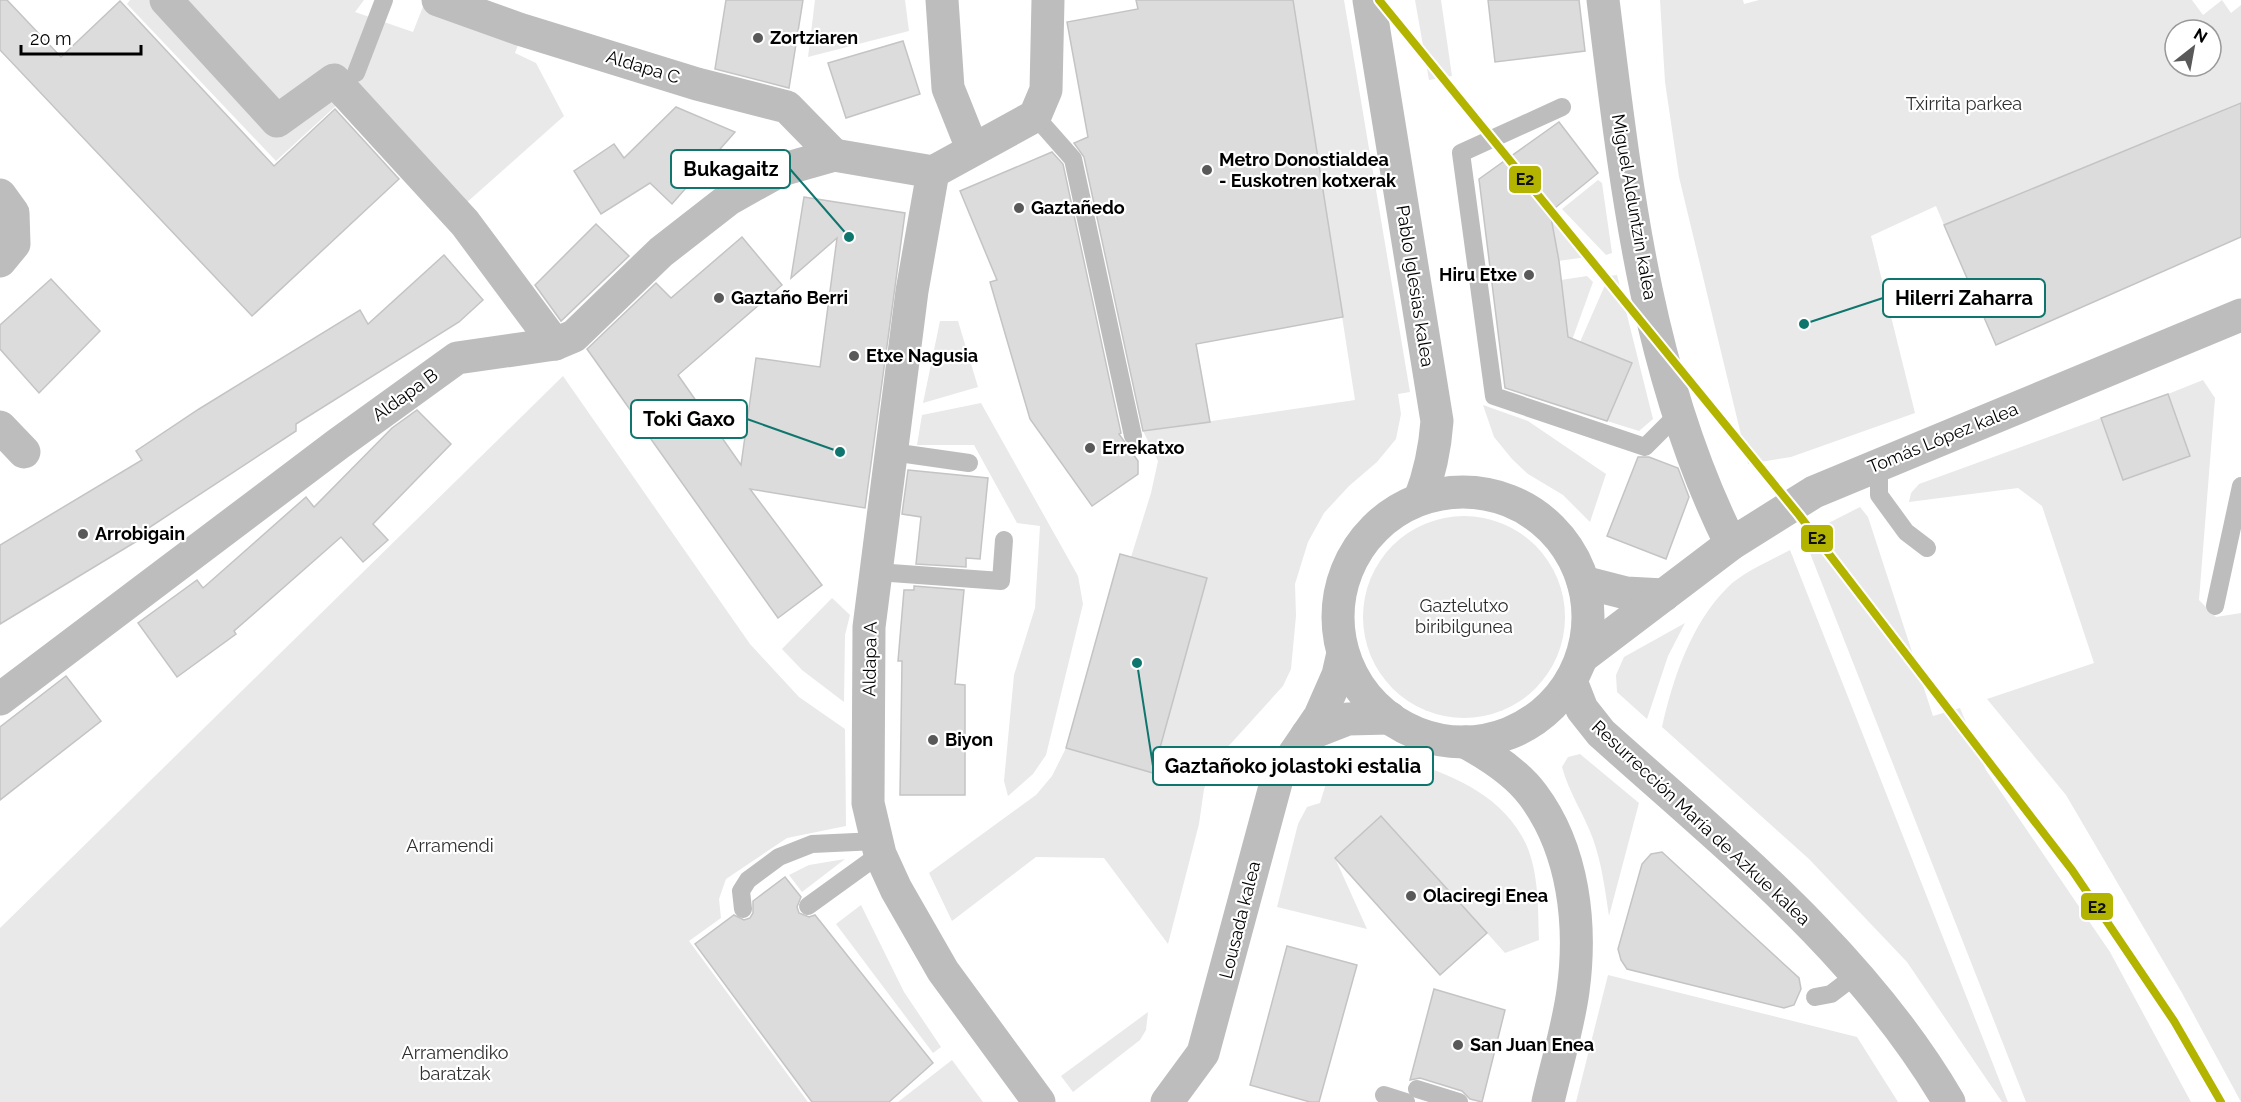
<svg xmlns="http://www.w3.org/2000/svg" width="2241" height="1102" font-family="Raleway,sans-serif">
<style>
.green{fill:#e9e9e9;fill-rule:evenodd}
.building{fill:#dcdcdc;stroke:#c4c4c4;stroke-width:1.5}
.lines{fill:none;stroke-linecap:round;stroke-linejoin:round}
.lane{stroke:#bdbdbd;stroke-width:18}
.street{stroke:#bdbdbd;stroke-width:33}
.rail-1-casing{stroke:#fff;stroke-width:12}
.rail-1{stroke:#b3b400;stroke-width:8}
.poi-dot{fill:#595959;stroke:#fff;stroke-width:2}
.labels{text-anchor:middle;stroke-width:4.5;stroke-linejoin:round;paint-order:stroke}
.poi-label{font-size:18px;font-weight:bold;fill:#000;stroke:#fff;text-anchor:start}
.street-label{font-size:18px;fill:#000;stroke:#fff}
.park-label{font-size:18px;fill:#2e2e2e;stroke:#fff}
.leader{fill:none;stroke:#0f766e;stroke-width:2}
.callout-dot{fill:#0f766e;stroke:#fff;stroke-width:2}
.callout{fill:#fff;stroke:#0f766e;stroke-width:2}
.callout-label{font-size:20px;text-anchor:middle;font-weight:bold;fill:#000}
.line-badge{stroke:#fff;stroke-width:2}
.pale-badge-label{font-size:16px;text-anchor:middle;font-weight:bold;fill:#111}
</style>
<rect width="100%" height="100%" fill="#fff"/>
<g class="green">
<polygon points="130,0 364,0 355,12 413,32 424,4 520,40 515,53 536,63 564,116 447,220 339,103 276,161 127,4"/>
<polygon points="815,0 905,0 909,31 808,57"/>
<polygon points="1293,0 1344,0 1410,392 1398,394 1401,414 1396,439 1377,462 1349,486 1324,513 1308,542 1295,584 1296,616 1291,669 1283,686 1215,761 1204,789 1199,824 1168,944 1104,858 1036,857 952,921 929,873 1036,795 1052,776 1066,748 1153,772 1207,579 1131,557 1151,493 1158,461 1143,431 1355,400"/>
<polygon points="1415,0 1441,0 1452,76 1429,80"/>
<path d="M1660,0H1743L1744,4L1759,0H2192L2203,15L2222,0L2231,13L2241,5V103L1944,225L1936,206L1871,236L1915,413L1791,457L1748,464L1679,177L1665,82ZM2175,30H2211V66H2175Z"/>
<polygon points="1598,180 1602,183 1612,253 1606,255 1562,209"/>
<polygon points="1552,211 1589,250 1587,257 1558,261 1550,213"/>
<polygon points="1617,275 1653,419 1639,431 1607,421 1632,363 1580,342 1609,276"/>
<polygon points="1587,276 1593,282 1572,340 1568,338 1561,280"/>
<polygon points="940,321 958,321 978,387 923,403"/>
<polygon points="563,376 750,644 799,697 845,729 846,826 787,838 726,879 719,899 721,918 689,941 808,1102 0,1102 0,928"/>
<polygon points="2203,380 2215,398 2199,600 2216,617 2241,613 2241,1102 2182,993 2066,795 1987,699 2094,663 2042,506 2018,488 1909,502 1911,493 1919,484 2101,418 2124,480 2190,456 2168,394"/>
<polygon points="981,403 1078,576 1083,604 1046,755 1033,774 1008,796 1004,781 1014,675 1035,608 1040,526 1017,523 974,445 917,445 922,415"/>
<polygon points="1483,405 1528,421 1606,474 1590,522 1563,495 1528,474 1512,459 1494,437"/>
<polygon points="1860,507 1868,517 1933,716 1960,708 1986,770 2110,952 2191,1102 2026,1102 1804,538 1807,534"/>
<circle cx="1464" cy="617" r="101"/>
<path d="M1790,550L2008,1102H2002L1907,962L1809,859L1662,727C1673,678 1691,624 1727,588C1741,573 1772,560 1790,550Z"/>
<polygon points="832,598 850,615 845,635 844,702 802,670 782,649"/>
<polygon points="1685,623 1668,656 1647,719 1617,692 1616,675 1624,657"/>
<path d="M1372,751C1430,767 1498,785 1526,844C1539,873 1538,909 1539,940L1505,953L1382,816L1335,858L1367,929L1277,907L1298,824L1307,807L1320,803L1328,777L1344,756Z"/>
<path d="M1580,754L1639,803L1609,916C1605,890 1602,864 1593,839C1584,814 1569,793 1562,767L1568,757Z"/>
<polygon points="845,859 802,892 789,875 809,865"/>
<polygon points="861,905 904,992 941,1047 933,1053 836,924"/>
<polygon points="1608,975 1857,1037 1898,1102 1576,1102"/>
<polygon points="1148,1012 1146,1030 1140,1040 1073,1092 1061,1076"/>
<polygon points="952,1060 983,1102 898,1102"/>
</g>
<g class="building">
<polygon points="0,0 7,0 61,57 120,1 274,166 335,109 399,179 252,316 0,50"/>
<polygon points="726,0 803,0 789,88 715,69"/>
<polygon points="1136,0 1293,0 1343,317 1196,344 1210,422 1143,431 1084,157 1074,143 1088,137 1067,22 1138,9"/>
<polygon points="1488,0 1579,0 1585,51 1495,62"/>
<polygon points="903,41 920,94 846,118 828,63"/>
<polygon points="2241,103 2241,237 1996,345 1944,225"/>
<polygon points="676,107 735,132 672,204 650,183 601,214 574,171 614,144 624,158"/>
<polygon points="1559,122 1598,173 1550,212 1559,261 1568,337 1632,363 1607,421 1505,388 1479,179"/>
<polygon points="1052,152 1063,164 1121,433 1119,434 1138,461 1138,474 1092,506 1030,419 990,282 997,280 960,191"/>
<polygon points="804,197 905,213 865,508 750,489 822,585 778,618 587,349 656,283 671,298 742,237 782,285 678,375 741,465 756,358 820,367 837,238 791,278"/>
<polygon points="596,224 629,256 561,321 535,285"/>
<polygon points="444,255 483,300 459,322 296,424 296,431 144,531 147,535 0,624 0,545 142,460 136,451 199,409 360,310 368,324"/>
<polygon points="51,279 100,331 39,393 0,349 0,325"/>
<polygon points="2168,394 2190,456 2123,480 2101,418"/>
<polygon points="417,410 451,444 373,524 388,540 363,562 341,537 234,631 236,634 177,677 138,623 197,580 203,588 306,497 314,507 392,428"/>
<polygon points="1638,457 1649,457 1678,468 1689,497 1666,559 1607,536"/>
<polygon points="908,470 988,478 980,559 966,558 966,567 916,564 921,517 902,514"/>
<polygon points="1120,554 1207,578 1153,773 1066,748"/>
<polygon points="914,586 964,590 955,684 965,685 965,795 900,795 902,661 898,661 904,590 914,590"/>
<polygon points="66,676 101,721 0,800 0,727"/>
<polygon points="1381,816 1487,933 1440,975 1335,858"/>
<polygon points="1662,852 1799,978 1801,989 1794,1005 1784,1008 1627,969 1621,960 1618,949 1642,864 1651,854"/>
<polygon points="785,877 801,897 797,907 799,913 809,917 815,915 933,1063 889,1102 812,1102 695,944 734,915 744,920 750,918 753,913 753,901"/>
<polygon points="1287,946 1357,965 1319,1102 1310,1102 1250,1085"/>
<polygon points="1434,989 1505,1010 1482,1102 1470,1099 1462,1091 1420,1078 1410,1080"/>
</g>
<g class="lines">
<g class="lane">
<polyline points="356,73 384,0"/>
<polyline points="1562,107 1461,153 1494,396 1645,447 1677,415"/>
<polyline points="1035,116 1073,159 1133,436"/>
<polyline points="892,452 969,463"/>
<polyline points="1879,464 1879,495 1906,532 1927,548"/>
<polyline points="877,572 1001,581 1004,540"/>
<polyline points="2215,606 2241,486"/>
<polyline points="808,906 880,854"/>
<polyline points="743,909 741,891 748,880 779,857 812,844 877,841"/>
<polyline points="1815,997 1831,994 1856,975"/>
<polyline points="1417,1089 1459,1102"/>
<polyline points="1384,1095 1406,1102"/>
</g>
<g class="street">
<polyline points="166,0 277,121 334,80 465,223 555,344"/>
<polyline points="438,0 519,29 697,84 787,107 834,155"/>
<polyline points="942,0 948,88 972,148"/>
<path d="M1369,0L1437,421C1435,449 1430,473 1420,499"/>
<path d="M1603,0C1626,186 1646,374 1731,544"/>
<polyline points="933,172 912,291 869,627 868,803 880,854 896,889 943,971 1039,1102"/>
<polyline points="0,195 13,213 14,244 0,261"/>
<polyline points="0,427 24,452"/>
<circle cx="1463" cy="617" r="125"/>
<polyline points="1583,582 1626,593 1664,595"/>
<polyline points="1582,657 1731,544 1814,492 2241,315"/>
<path d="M1571,681L1582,709L1601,733C1727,846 1862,953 1949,1102"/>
<polyline points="0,699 338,444 457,358 555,344 574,336 661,252 729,199 781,170 834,155 933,172 1035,116 1046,90 1048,0"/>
<polyline points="1307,735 1348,719 1390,718"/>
<path d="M1465,742C1489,755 1516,772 1533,795C1574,850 1582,925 1573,991C1568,1028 1556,1066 1548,1102"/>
<polyline points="1167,1102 1203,1053 1277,779 1320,716 1338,675 1343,653"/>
</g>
<g class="rail-1-casing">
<polyline id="rail-1" points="1379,0 1799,515 2072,870 2174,1021 2221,1102"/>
</g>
<use href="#rail-1" class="rail-1"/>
</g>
<g class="poi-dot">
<circle cx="758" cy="38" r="6"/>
<circle cx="1207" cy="170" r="6"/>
<circle cx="1019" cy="208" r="6"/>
<circle cx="1529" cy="275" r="6"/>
<circle cx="719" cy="298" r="6"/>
<circle cx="854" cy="356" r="6"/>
<circle cx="1090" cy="448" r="6"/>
<circle cx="83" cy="534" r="6"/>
<circle cx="933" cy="740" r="6"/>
<circle cx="1411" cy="896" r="6"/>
<circle cx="1458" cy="1045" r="6"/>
</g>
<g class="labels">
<g class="poi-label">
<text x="770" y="44">Zortziaren</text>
<text x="1219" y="166">Metro Donostialdea<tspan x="1219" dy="21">- Euskotren kotxerak</tspan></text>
<text x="1031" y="214">Gaztañedo</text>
<text x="1517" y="281" text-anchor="end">Hiru Etxe</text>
<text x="731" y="304">Gaztaño Berri</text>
<text x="866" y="362">Etxe Nagusia</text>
<text x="1102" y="454">Errekatxo</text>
<text x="95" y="540">Arrobigain</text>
<text x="945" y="746">Biyon</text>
<text x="1423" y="902">Olaciregi Enea</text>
<text x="1470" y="1051">San Juan Enea</text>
</g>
<g class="street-label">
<text transform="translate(643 67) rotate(17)" y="6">Aldapa C</text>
<text transform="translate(1634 207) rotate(80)" y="6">Miguel Alduntzin kalea</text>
<text transform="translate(1415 286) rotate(81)" y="6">Pablo Iglesias kalea</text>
<text transform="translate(405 395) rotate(-36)" y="6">Aldapa B</text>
<text transform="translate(1943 438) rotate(-22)" y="6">Tomás López kalea</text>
<text transform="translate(870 659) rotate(-89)" y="6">Aldapa A</text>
<text transform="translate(1701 823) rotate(43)" y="6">Resurrección María de Azkue kalea</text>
<text transform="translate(1240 920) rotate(-76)" y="6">Lousada kalea</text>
</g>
<g class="park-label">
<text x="1964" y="110">Txirrita parkea</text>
<text x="1464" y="612">Gaztelutxo<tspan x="1464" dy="21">biribilgunea</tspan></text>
<text x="450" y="852">Arramendi</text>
<text x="455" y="1059">Arramendiko<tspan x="455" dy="21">baratzak</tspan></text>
</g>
</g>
<path class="leader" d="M849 237L790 169M1804 324L1883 298M840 452L747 419M1137 663L1153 766"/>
<g class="callout-dot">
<circle cx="849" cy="237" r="6"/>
<circle cx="1804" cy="324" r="6"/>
<circle cx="840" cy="452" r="6"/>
<circle cx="1137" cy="663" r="6"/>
</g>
<g class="callout">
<rect x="671" y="150" width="119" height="38" rx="6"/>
<rect x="1883" y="279" width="162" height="38" rx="6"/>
<rect x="631" y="400" width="116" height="38" rx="6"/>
<rect x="1153" y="747" width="280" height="38" rx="6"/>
</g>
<g class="callout-label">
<text x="731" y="176">Bukagaitz</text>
<text x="1964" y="305">Hilerri Zaharra</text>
<text x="689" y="426">Toki Gaxo</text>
<text x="1293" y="773">Gaztañoko jolastoki estalia</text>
</g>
<g class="line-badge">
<rect x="1508" y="165" width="34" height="29" rx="6" fill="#b3b400"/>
<rect x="1800" y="524" width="34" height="29" rx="6" fill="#b3b400"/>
<rect x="2080" y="892" width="34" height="29" rx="6" fill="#b3b400"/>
</g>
<g class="pale-badge-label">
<text x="1525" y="185">E2</text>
<text x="1817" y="544">E2</text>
<text x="2097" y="913">E2</text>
</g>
<g transform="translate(2193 48) rotate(31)"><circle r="28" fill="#ffffff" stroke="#999999" stroke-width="1.5"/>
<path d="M0-4.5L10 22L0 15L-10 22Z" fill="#595959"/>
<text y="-9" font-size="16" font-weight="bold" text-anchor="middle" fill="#000000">N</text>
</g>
<path d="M21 45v9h120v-9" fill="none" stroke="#000000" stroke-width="3"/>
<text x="30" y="45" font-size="18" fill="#000000" stroke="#ffffff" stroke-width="4.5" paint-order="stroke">20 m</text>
</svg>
